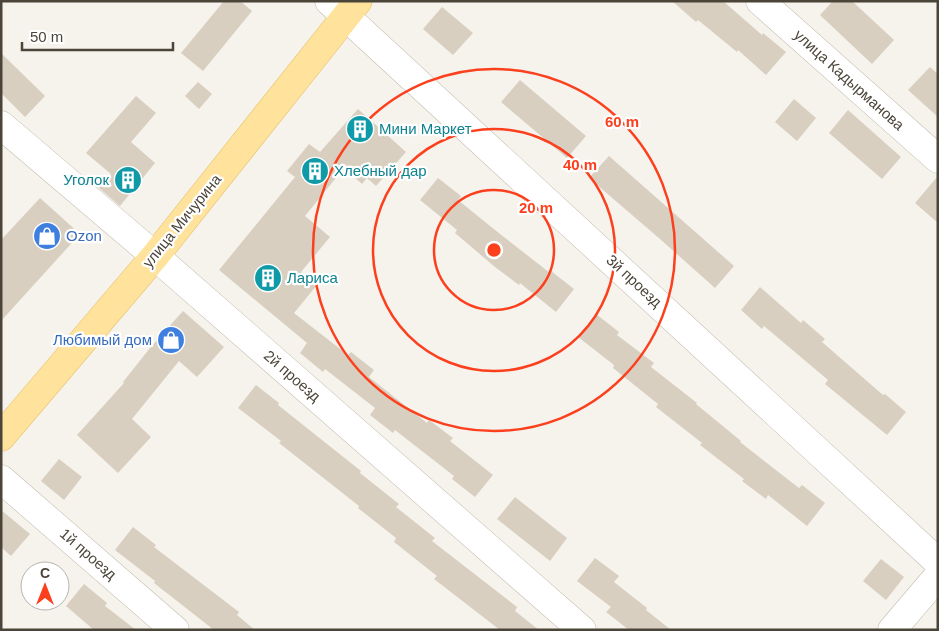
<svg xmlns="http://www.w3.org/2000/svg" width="939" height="631" font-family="Helvetica,sans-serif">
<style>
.building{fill:#d8cfc1}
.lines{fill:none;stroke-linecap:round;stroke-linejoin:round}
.minor-casing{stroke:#c2bbae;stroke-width:29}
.major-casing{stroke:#e6c16a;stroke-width:29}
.minor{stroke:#fff;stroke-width:28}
.major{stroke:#ffe39c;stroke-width:28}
.ring{fill:none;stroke:#fc3f1d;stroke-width:2.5}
.labels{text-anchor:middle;stroke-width:4.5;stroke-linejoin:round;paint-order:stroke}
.street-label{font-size:15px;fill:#4b4439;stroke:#fff}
.culture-label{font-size:15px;fill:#0d838f;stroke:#fff;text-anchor:start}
.shop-label{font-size:15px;fill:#366cbe;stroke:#fff;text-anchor:start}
.centre{fill:#fc3f1d;stroke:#fff;stroke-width:2.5}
.ring-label{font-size:15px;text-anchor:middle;font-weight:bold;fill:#fc3f1d;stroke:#fff;stroke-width:4.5;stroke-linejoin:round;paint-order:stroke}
</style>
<rect width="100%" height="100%" fill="#f6f3ec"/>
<g class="building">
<polygon points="224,1 240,1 252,11 203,71 181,53"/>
<polygon points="672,1 723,1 762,35 763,33 786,52 766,75 738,50 737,52 698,20 696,22"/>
<polygon points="833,1 852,1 894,40 872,64 820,15"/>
<polygon points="442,7 473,33 453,55 423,29"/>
<polygon points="1,53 45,96 25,117 1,93"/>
<polygon points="930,67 938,74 938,117 908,90"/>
<polygon points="520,80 586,136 567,158 501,102"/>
<polygon points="198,82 212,94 199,109 185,96"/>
<polygon points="136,96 156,113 131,142 155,163 120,206 99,188 111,174 86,153"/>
<polygon points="794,99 816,118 797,141 775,122"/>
<polygon points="358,109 406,152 376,186 367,178 362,184 344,168 305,216 330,237 301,272 317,285 294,313 348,355 351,352 374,370 369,377 427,423 429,420 453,438 450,441 493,475 475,497 452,479 454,476 395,430 393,433 370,415 375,408 325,369 323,372 300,353 307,343 219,270 295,177 287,171 309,144 320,152"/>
<polygon points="848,110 901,157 882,179 829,133"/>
<polygon points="609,156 734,266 715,288 660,239 589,178"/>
<polygon points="938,176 938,223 915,203"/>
<polygon points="438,178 461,196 458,200 495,230 550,273 551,271 574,289 556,312 520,283 519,285 495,267 455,233 457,230 420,200"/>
<polygon points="40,198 80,234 1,321 1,240"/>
<polygon points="760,287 801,323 803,320 825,339 822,342 883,395 885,394 906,412 887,435 825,384 828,380 764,326 762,329 741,310"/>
<polygon points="183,311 224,347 197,377 179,361 132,419 151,437 118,473 77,435 124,383 123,382 150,348"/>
<polygon points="596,314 619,332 617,335 654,363 651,367 697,403 696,404 741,441 740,442 799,488 802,485 825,503 807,526 768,495 766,499 742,481 744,479 700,445 702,443 656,407 658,404 613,368 614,365 578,337"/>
<polygon points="256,385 279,403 278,405 361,471 360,473 399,504 396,507 435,538 432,541 517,607 515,611 539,630 500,630 434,579 437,576 394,542 396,538 358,508 359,506 279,443 281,441 238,408"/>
<polygon points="59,459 82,477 64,500 41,481"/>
<polygon points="515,497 567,538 550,561 497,519"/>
<polygon points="1,510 30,534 11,556 1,547"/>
<polygon points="133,527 156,545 154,547 239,612 237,615 255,630 214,630 154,583 155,581 115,550"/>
<polygon points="595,558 619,576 614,582 647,608 646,610 671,630 629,630 606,612 611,607 577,581"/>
<polygon points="881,559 904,577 886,600 863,581"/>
<polygon points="84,584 107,603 105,606 136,630 94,630 66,606"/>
</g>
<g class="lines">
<g class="minor-casing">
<g id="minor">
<polyline points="329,1 938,562"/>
<polyline points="760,1 938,159"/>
<polyline points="1,125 155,256 582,630"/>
<polyline points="1,479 175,630"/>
<polyline points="892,630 938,576"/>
</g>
</g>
<g class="major-casing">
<polyline id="major" points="1,437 155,256 358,1"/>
</g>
<use href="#minor" class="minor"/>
<use href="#major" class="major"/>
</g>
<g class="ring">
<circle cx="494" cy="250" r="60"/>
<circle cx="494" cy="250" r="121"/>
<circle cx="494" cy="250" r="181"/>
</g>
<defs>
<g id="building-disc" transform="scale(1.4375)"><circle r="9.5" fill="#0f9aa8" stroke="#fff"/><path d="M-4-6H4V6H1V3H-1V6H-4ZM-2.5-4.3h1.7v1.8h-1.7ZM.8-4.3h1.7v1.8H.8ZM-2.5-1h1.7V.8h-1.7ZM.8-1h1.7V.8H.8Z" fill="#fff"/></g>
<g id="shop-disc" transform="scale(1.4375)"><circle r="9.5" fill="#3f7fe0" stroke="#fff"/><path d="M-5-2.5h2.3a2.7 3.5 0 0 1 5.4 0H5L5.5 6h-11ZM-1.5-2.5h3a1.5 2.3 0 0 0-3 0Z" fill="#fff"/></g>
</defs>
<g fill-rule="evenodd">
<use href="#building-disc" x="360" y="129"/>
<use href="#building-disc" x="315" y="171"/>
<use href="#building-disc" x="128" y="180"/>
<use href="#shop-disc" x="47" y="236"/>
<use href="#building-disc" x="268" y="278"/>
<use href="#shop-disc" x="171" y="340"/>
</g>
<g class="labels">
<g class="street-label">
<text transform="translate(849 80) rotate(42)" y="5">улица Кадырманова</text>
<text transform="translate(182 221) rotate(-51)" y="5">улица Мичурина</text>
<text transform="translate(634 281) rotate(43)" y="5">3й проезд</text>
<text transform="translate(292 376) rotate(41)" y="5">2й проезд</text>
<text transform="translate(88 554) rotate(41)" y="5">1й проезд</text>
</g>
<g class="culture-label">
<text x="379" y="134">Мини Маркет</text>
<text x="334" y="176">Хлебный дар</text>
<text x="109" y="185" text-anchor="end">Уголок</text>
<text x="287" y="283">Лариса</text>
</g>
<g class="shop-label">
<text x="66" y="241">Ozon</text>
<text x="152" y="345" text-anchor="end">Любимый дом</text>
</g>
</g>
<circle cx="494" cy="250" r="8" class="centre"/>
<g class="ring-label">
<text x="622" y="127">60 m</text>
<text x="580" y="170">40 m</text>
<text x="536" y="213">20 m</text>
</g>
<rect width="939" height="631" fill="none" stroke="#4b4439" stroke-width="5"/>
<g transform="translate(45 586)"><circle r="24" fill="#ffffff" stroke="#b7b4b0"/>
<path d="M0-4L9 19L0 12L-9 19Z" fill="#fc3f1d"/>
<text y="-8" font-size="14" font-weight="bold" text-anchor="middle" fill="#4b4439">С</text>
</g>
<path d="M22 42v8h151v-8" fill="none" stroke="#4b4439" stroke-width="2.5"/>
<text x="30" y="42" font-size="15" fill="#4b4439" stroke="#ffffff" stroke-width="4" paint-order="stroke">50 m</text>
</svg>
